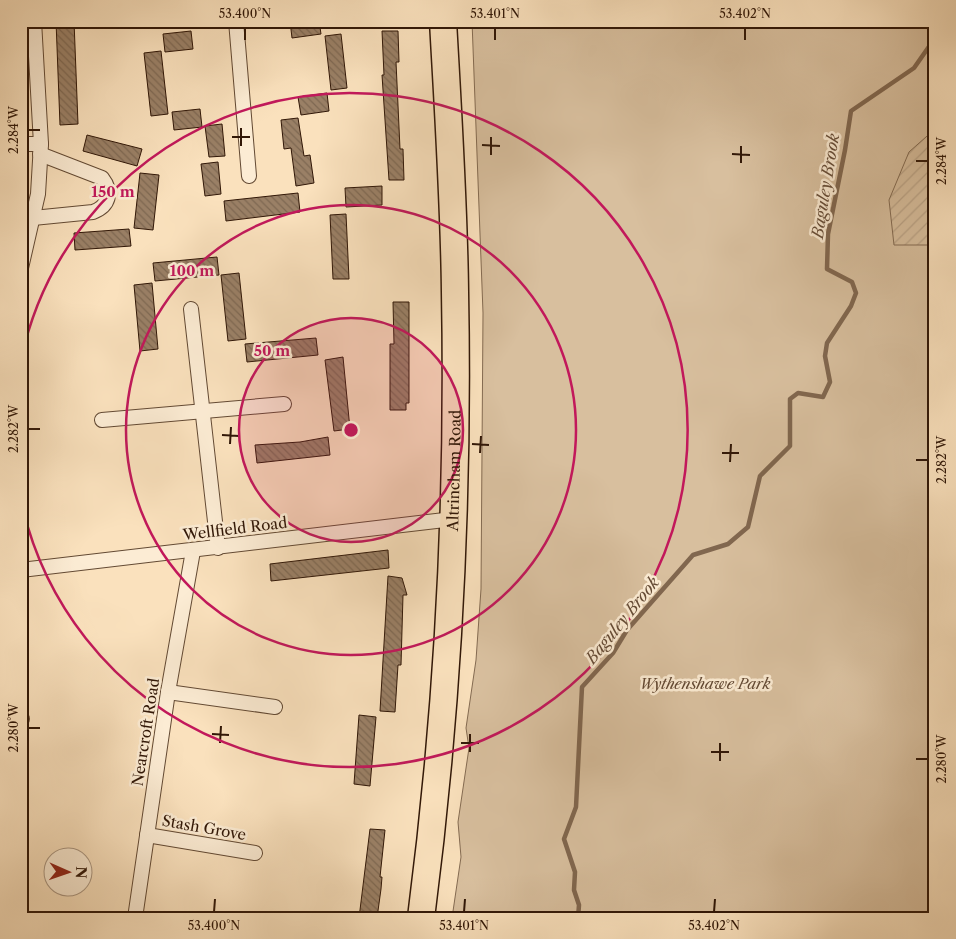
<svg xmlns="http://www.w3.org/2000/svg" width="956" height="939" font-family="'Libre Caslon Text',serif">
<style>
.park{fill:#d8bf9e;stroke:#846b52}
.garden{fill:url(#garden-furrows);stroke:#846b52}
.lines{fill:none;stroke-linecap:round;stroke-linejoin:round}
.stream{stroke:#81674f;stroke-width:4.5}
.building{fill:url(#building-back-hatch);stroke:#311707}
.street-casing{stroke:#634a34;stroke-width:16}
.highway-casing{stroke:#311707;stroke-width:29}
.street{stroke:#fcecd4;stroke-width:14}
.highway{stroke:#fae1bd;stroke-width:26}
.ticks{fill:none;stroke:#311707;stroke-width:2}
.ring{fill:none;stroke:#c2185b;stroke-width:2.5}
.labels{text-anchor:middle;stroke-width:5;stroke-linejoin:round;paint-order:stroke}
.street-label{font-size:15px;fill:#311707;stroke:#fcecd4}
.park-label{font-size:15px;font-style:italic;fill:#634934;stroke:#fcecd4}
.water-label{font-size:16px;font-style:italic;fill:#664c37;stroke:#fcecd4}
.centre{fill:#c2185b;stroke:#fcecd4;stroke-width:2.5}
.ring-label{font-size:15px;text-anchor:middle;font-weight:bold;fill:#c2185b;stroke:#fcecd4;stroke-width:5;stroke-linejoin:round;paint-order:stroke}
.neatline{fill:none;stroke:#311707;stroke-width:2}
.ticks-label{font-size:12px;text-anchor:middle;fill:#311707}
</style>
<defs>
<pattern id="garden-furrows" width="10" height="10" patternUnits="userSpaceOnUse" patternTransform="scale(1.25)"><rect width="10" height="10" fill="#d8bf9e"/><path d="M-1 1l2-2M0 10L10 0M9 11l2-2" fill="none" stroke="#baa387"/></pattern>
<pattern id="building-back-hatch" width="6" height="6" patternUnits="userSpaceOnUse" patternTransform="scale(1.25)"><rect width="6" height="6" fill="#9a8066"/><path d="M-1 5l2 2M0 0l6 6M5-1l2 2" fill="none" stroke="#7e6852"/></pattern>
</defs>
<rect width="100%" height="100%" fill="#fae1bd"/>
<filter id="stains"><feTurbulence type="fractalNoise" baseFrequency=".004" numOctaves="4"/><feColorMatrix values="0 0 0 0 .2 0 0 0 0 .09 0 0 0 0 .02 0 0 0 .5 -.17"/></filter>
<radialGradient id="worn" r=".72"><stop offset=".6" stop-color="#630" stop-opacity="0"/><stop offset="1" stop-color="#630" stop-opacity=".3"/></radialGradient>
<polygon class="park" points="472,21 935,21 935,918 452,918 461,857 458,822 469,748 466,728 476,660 481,589 483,313"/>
<polygon class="garden" points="935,129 935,245 894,245 889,200 909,152"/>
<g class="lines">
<polyline class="stream" points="578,918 579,905 574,890 575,872 564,839 576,807 582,687 613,653 627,630 693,555 728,544 748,527 760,476 790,446 790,399 798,393 823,397 830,382 825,356 827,343 851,306 856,293 852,282 827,269 828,234 845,150 851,111 914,68 935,38"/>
</g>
<g class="building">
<polygon points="56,21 74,21 78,124 60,125"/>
<polygon points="290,21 319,21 321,34 292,38"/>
<polygon points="191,31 193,49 165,52 163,34"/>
<polygon points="382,31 398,31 399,62 396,62 400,149 403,149 404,180 389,180 382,75 384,75"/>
<polygon points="341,34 347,88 331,90 325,36"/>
<polygon points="161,51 168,114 151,116 144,53"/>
<polygon points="327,93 329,111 301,115 298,97"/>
<polygon points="200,109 202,127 174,130 172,112"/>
<polygon points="298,118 304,156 310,155 314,183 296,186 291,148 284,149 281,120"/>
<polygon points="222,124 225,156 209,157 205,126"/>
<polygon points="87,135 142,149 137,166 83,151"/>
<polygon points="218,162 221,194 205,196 201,164"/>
<polygon points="140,173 159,175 153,230 134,228"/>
<polygon points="382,186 382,205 346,207 345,188"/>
<polygon points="298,193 300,212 226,221 224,201"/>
<polygon points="346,214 349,279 333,279 330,215"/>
<polygon points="129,229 131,246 75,250 74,233"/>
<polygon points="217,257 219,275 155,281 153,263"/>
<polygon points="239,273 246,339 228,341 221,275"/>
<polygon points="152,283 158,349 140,351 134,285"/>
<polygon points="393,302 409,302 409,403 406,403 406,410 390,410 390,344 394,344"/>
<polygon points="316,338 318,355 247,362 245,344"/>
<polygon points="343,357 350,429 334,431 325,360"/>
<polygon points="328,437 330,455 257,463 255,445 300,442"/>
<polygon points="388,550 389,568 271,581 270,564"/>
<polygon points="388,576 402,578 407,595 403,595 401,665 398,665 395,712 380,711"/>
<polygon points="359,715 376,717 370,786 354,784"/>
<polygon points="370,829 385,830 380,877 382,877 381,889 377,918 359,918"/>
</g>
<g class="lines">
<g class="street-casing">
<g id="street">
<polyline points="236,21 249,176"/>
<polyline points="21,144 41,144"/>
<path d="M33,218L93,212C109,206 113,192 102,178L40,154"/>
<polyline points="21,268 38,194 41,144 34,21"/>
<polyline points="191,309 218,548"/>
<polyline points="102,420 284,404"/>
<polyline points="21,570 453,519"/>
<polyline points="168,692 275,707"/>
<polyline points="21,718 22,719"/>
<polyline points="147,835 255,853"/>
<polyline points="135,918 168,692 193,551"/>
</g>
</g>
<g class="highway-casing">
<g id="highway">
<path id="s1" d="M421,918C448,710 459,501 455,292C454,202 448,111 443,21"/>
</g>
</g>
<use href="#street" class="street"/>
<use href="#highway" class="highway"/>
</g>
<path class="ticks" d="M245,40V28M495,40V28M745,40V28M28,130H40M232,137H250M482,145L500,146M241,146V128M732,154L750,155M491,155V137M916,161H928M741,163V146M28,429H40M222,435L239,436M230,444L231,427M472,444L489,445M480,453L481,436M722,453H739M916,460H928M730,462L731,444M28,728H40M212,734L229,735M220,743L221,726M461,743H479M470,752V734M711,752H729M916,759H928M720,761V743M214,912L215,899M464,912L465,899M714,912L715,899"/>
<circle cx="351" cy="430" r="112" fill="#c2185b" fill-opacity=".12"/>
<g class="ring">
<circle cx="351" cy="430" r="112"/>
<circle cx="351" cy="430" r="225"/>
<path d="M21 360A337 337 0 1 1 21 500"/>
</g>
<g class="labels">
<g class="street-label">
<text dy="5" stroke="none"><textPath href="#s1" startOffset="449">Altrincham Road</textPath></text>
<text transform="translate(235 529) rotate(-7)" y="5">Wellfield Road</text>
<text transform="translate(146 732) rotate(-81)" y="5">Nearcroft Road</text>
<text transform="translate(204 828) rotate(10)" y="5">Stash Grove</text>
</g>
<g class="park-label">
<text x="705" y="689">Wythenshawe Park</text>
</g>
<g class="water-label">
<text transform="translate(825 186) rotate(-81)" y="6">Baguley Brook</text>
<text transform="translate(622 620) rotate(-51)" y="6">Baguley Brook</text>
</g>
</g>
<circle cx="351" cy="430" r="8" class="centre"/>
<g class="ring-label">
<text x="113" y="197">150 m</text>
<text x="192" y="276">100 m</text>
<text x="272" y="356">50 m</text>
</g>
<rect width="956" height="939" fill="none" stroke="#fae1bd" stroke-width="55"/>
<g transform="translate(68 872) rotate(92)"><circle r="24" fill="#fcecd4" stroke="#ab9782"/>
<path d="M0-4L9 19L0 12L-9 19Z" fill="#8f2418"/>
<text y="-8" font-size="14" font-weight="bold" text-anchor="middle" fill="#311707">N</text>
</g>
<rect x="28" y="28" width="900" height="884" class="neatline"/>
<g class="ticks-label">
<text x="245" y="18">53.400°N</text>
<text x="495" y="18">53.401°N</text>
<text x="745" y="18">53.402°N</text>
<text transform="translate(14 130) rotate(-90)" y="4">2.284°W</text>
<text transform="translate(942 161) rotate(-90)" y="4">2.284°W</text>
<text transform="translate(14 429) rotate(-90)" y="4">2.282°W</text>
<text transform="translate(942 460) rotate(-90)" y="4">2.282°W</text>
<text transform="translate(14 728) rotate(-90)" y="4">2.280°W</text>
<text transform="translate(942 759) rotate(-90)" y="4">2.280°W</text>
<text x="214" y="930">53.400°N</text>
<text x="464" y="930">53.401°N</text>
<text x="714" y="930">53.402°N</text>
</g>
<rect width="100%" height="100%" filter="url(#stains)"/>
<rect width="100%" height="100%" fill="url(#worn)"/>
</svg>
